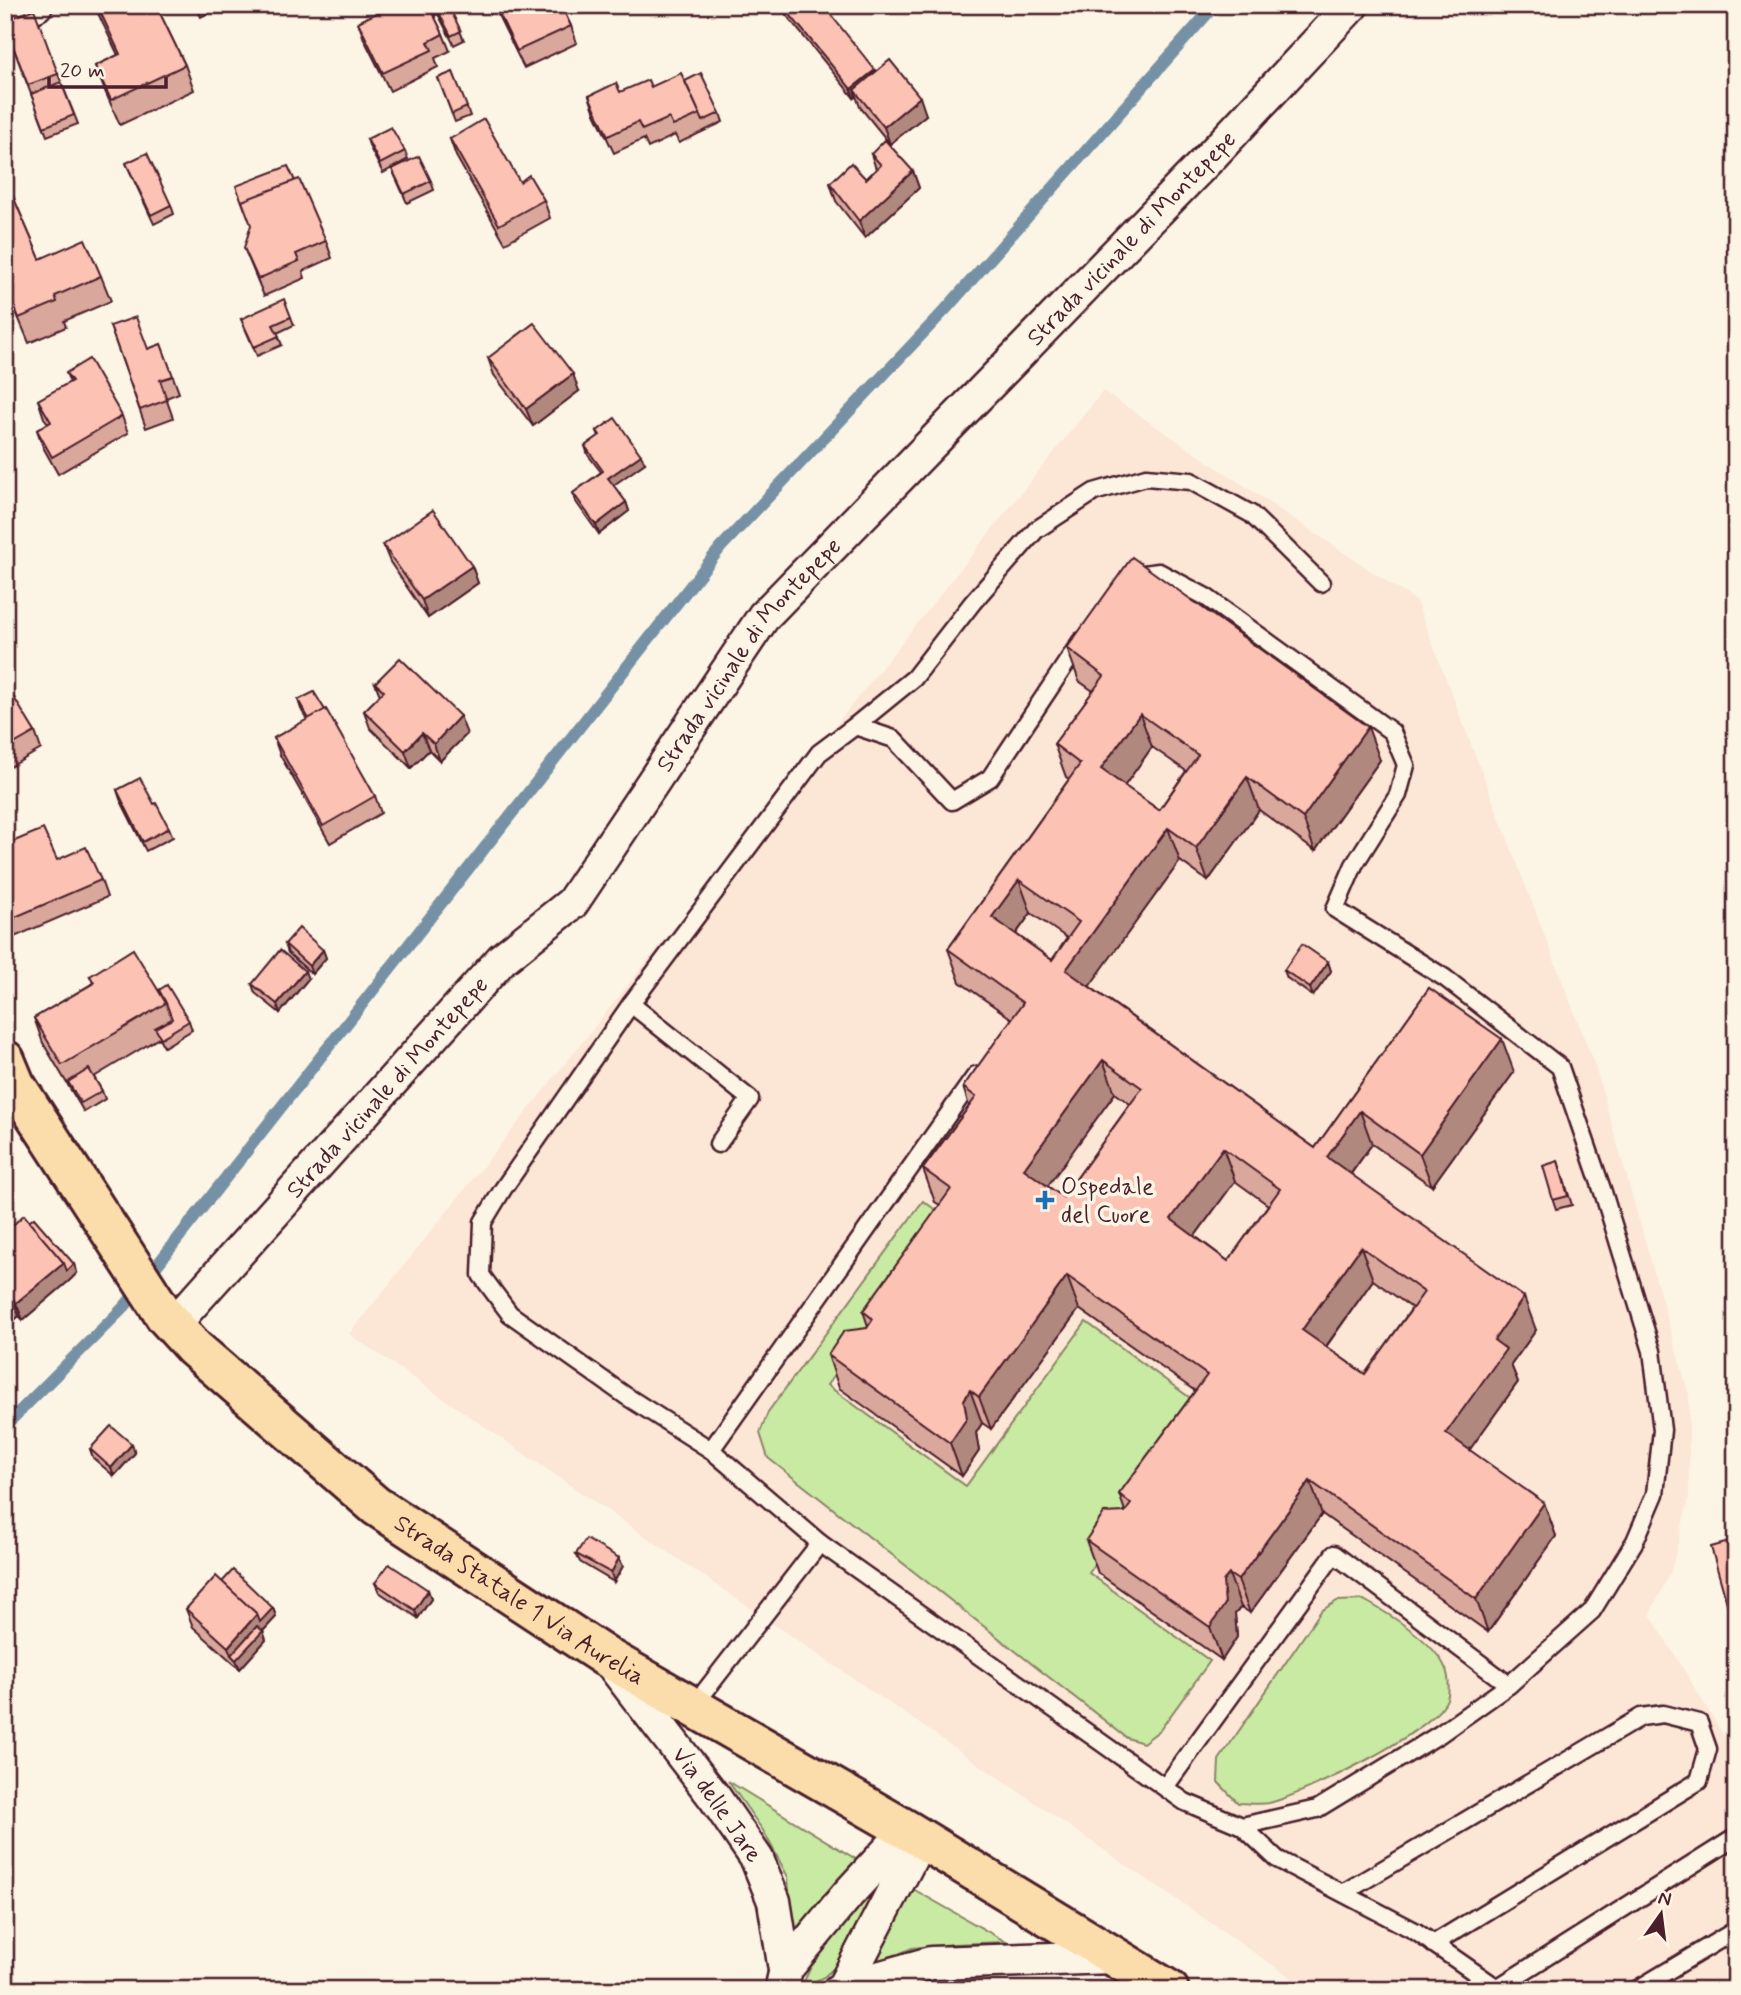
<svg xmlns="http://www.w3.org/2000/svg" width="1741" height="1995" font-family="Mynerve,sans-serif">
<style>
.built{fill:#fce6d6}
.green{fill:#c9eaa3;stroke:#8a8467;stroke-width:2}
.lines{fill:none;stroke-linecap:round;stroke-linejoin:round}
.stream{stroke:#7691a5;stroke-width:12}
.service-casing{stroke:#4a1f2b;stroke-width:21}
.minor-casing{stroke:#4a1f2b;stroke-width:37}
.primary-casing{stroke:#4a1f2b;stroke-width:44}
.service{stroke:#fcf5e5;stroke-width:16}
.minor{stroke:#fcf5e5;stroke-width:32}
.primary{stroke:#fbddab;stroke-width:38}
.wall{fill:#d9a79b;stroke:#4a1f2b;stroke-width:2;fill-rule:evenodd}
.shaded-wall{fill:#b0887e;stroke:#4a1f2b;stroke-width:2}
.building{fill:#fcc2b4;stroke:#4a1f2b;stroke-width:2;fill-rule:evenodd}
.poi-dot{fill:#1f6fb2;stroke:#fcf5e5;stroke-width:2.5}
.labels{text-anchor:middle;stroke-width:7;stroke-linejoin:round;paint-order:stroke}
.street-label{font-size:24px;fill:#4a1f2b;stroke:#fcf5e5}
.poi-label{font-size:24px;fill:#4a1f2b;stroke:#fcf5e5;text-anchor:start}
</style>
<rect width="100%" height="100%" fill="#fcf5e5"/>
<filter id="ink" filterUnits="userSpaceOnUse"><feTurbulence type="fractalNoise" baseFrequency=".0143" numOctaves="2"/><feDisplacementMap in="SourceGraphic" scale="14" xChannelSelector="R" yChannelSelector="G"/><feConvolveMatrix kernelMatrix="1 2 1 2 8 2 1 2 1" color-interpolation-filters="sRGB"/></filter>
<g filter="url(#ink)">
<polygon class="built" points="1103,391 1416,601 1595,1066 1689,1395 1689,1498 1671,1571 1650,1614 1736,1756 1736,1990 1309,1990 349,1334"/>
<g class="green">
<polygon points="923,1201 949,1219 827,1385 966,1486 1086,1322 1208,1411 1089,1573 1210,1661 1160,1730 1143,1743 1127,1738 768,1458 760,1433 768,1412"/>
<path d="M1364,1600C1389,1614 1445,1647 1448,1678C1449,1683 1449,1694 1447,1699C1434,1732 1305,1794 1269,1803C1260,1805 1247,1803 1238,1803L1218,1782L1219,1760L1321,1611L1337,1601Z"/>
<polygon points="728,1781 859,1861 792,1933 788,1877 764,1832"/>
<polygon points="894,1866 845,1958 824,1977 801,1988 821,1945"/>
<polygon points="913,1889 1006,1942 954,1944 912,1948 870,1967"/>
</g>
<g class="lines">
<polyline class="stream" points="5,1426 125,1306 721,547 945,310 1215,5"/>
<g class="service-casing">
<g id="service">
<polyline points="855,726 914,678 973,602 1036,530 1094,492 1146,477 1191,481 1251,514 1321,583"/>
<polyline points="631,1004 750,1099 718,1144"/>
<polyline points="711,1450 976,1075"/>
<polyline points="820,1543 1185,1802 1242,1826 1317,1809 1440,1734 1509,1685 1592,1611 1635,1541 1655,1494 1662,1430 1652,1351 1603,1192 1560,1067 1445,978 1335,909 1354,865 1398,795 1406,765 1392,732 1206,597 1159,572 1136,575"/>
<polyline points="692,1708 820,1543 711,1450 626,1396 510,1314 481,1275 483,1222 503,1189 631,1004 819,753 855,726 894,739 952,801 990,778 1081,641"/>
<polyline points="1165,1787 1334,1554 1509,1685"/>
<polyline points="1242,1826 1277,1859 1415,1931 1500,1990"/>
<polyline points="1343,1893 1641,1717 1663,1714 1699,1723 1708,1749 1699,1781 1433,1944"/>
<polyline points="1497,1988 1736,1837"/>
<polyline points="1636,1990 1736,1930"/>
</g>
</g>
<g class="minor-casing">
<g id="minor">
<polyline points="5,18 36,5"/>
<path id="s1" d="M173,1325L502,959L572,903L764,616L1212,155L1352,5"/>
<path id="s2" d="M611,1663L715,1798L757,1859L774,1901L785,1970"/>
<polyline points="783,1982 786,1969 848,1894 907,1830"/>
<polyline points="843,1988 931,1963 1114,1957"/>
<polyline points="839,1990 843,1988 921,1838"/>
</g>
</g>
<g class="primary-casing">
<g id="primary">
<path id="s3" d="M5,1060L15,1084L165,1316L194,1348L376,1506L606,1657L907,1830L1169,1990"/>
</g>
</g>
<use href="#service" class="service"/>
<use href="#minor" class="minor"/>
<use href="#primary" class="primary"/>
</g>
<g class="wall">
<polygon points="94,5 156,5 185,65 194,90 120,125 105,91 95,66 118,55"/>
<polygon points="195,5 220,5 220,7 201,17"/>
<polygon points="393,5 448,5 464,40 454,45 438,14 434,16 443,34 450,51 435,58 438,67 390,91 364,39 358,22"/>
<polygon points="493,5 561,5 571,26 577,43 524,68"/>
<polygon points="778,5 823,5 875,72 926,115 890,144 860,107 856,96 854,98"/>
<polygon points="10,39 58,74 78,124 47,136"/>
<polygon points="453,72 470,116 455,122 438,78"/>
<polygon points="685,81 720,113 723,122 679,143 675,135 648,148 644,139 614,153 595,113 589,96 620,92"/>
<polygon points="367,139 405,151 408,159 383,173 370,148"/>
<polygon points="450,139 520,182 544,200 550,218 505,243 456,156"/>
<polygon points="871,154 913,171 919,188 865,238 836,201 830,183 866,179 876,169"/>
<polygon points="126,163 171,205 174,214 154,224"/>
<polygon points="392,169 431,181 434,190 407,203"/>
<polygon points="5,178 40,259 101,276 111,301 64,321 66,327 29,343 5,286 8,273 5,266"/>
<polygon points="295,181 326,241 332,258 303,271 305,278 264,296 244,248"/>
<polygon points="291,317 294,325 277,333 282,345 257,356 241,319"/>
<polygon points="110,326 148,349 161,344 179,393 166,398 173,418 146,428"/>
<polygon points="488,358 579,391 533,426 494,375"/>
<polygon points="66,373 122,416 128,433 58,474 43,447 37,430 48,423 44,418 38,400 70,382"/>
<polygon points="597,431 645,463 613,485 626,502 629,511 599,534 576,502 573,493 601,472 588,455 585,446 599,436"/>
<polygon points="383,545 472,566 478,583 428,618 390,562"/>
<path d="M1067,648L1380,760L1315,851L1259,810L1208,881L1180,861L1089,986L1315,1148L1429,988L1514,1072L1432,1186L1372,1144L1351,1174L1536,1330L1511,1365L1518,1382L1469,1450L1544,1503L1556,1536L1488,1632L1322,1514L1250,1613L1241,1607L1235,1614L1237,1637L1222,1660L1098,1573L1086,1540L1125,1511L1119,1494L1195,1391L1079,1309L991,1429L982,1423L976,1433L979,1451L962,1476L839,1388L828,1355L867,1328L868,1326L863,1311L940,1205L935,1202L923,1169L969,1106L963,1087L1012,1019L960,982L948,949L1069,779L1066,777L1054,744L1093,691L1079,681ZM1152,747L1186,771L1159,810L1124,786ZM1031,913L1067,938L1052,960L1016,934ZM1115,1093L1130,1104L1063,1197L1047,1186ZM1235,1181L1268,1205L1228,1261L1195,1236ZM1373,1280L1412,1308L1365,1374L1326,1347Z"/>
<polygon points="375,683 467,734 440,761 429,750 411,768 370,728 364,711 380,695"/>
<polygon points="5,693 35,732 41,749 5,770"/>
<polygon points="298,700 375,796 381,813 330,843 280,755 274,738 307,720 301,709"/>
<polygon points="117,790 154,804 169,828 173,837 146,851 120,799"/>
<polygon points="5,845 57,860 101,880 107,897 12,938 5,923"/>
<polygon points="285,944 323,950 326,958 312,974 288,953"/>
<polygon points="1328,962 1331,971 1313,996 1287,978 1284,970"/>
<polygon points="90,976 159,990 189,1021 192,1030 164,1047 159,1038 94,1077 102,1091 105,1099 84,1112 43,1043 34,1018 93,983"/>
<polygon points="308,979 280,1013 255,993 252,984"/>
<polygon points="1558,1161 1572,1205 1556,1209 1553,1200"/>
<polygon points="5,1232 77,1273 70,1280 23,1320 19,1316 5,1328"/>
<polygon points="132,1444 135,1453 114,1476 93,1458 90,1449"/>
<polygon points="576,1554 623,1566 614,1582 580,1562"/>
<polygon points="222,1582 273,1608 276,1617 263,1631 266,1640 240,1669 193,1627 186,1609"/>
<polygon points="375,1583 428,1590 431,1599 418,1618 379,1592"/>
</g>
<g class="shaded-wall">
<polygon points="667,5 675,5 668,9"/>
<polygon points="875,70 878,78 854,90 856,96 854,98 851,89"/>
<polygon points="920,97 926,115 890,144 884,127"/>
<polygon points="913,171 919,188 865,238 859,221"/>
<polygon points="573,374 579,391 533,426 526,409"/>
<polygon points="641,455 645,463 611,487 608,478"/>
<polygon points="626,502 629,511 599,534 596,525"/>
<polygon points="472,566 478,583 428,618 422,600"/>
<polygon points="1140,714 1152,747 1113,802 1101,769"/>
<polygon points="460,716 467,734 440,761 434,744"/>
<polygon points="1368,727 1380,760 1315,851 1303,818"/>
<polygon points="422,733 429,750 411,768 405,751"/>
<polygon points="1247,777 1259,810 1208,881 1196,848"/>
<polygon points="1168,828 1180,861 1078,1002 1066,970"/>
<polygon points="1019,880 1031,913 1004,950 992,917"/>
<polygon points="323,950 326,958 312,974 309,966"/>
<polygon points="1328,962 1331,971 1313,996 1310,988"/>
<polygon points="305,971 308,979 280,1013 277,1004"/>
<polygon points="1502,1039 1514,1072 1432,1186 1420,1154"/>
<polygon points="1103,1060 1115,1093 1036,1202 1024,1169"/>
<polygon points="1360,1111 1372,1144 1339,1190 1327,1157"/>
<polygon points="1223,1148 1235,1181 1183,1252 1171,1219"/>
<polygon points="1361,1247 1373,1280 1314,1363 1302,1330"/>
<polygon points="64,1263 74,1264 77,1273 70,1280 23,1320 16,1303"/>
<polygon points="1067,1276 1079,1309 991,1429 979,1397"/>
<polygon points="1524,1297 1536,1330 1511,1365 1518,1382 1458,1466 1446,1433 1494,1340"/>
<polygon points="13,1299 19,1316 5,1328 5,1305"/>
<polygon points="970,1390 982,1423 976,1433 979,1451 962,1476 950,1443 964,1400"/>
<polygon points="132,1444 135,1453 114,1476 111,1468"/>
<polygon points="1310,1481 1322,1514 1250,1613 1238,1580"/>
<polygon points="1544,1503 1556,1536 1488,1632 1476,1599"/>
<polygon points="619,1558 623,1566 614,1582 611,1573"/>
<polygon points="1229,1574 1241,1607 1235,1614 1237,1637 1222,1660 1210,1627 1223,1581"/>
<polygon points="428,1590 431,1599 418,1618 415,1610"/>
<polygon points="273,1608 276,1617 263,1631 266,1640 240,1669 236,1660 231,1655 228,1647 257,1614"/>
</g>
<g class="building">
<polygon points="97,5 156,5 185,65 111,100 95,66 120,54"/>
<polygon points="393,5 410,5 411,7 415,5 429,5 443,34 428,42 432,50 383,73 358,22"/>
<polygon points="435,5 448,5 461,31 451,36"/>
<polygon points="495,5 561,5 571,26 517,51"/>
<polygon points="782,5 823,5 875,70 851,89"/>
<polygon points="34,9 58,74 28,85 5,25 5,21"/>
<polygon points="890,60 920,97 884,127 854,90"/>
<polygon points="453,72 467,107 452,114 438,78"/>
<polygon points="681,73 700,114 673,126 669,118 642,130 638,122 608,136 589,96 616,83 620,92 648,80 651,87"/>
<polygon points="701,73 720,113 703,121 685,81"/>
<polygon points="61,82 74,115 44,127 31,94"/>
<polygon points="484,119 520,182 529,175 544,200 499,225 450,139"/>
<polygon points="391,127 405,151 380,164 367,139"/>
<polygon points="885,140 913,171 859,221 830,183 851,163 866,179 881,165 871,154"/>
<polygon points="147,153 171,205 151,215 126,163"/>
<polygon points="419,156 431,181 404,194 392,169"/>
<polygon points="288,166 295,181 242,201 245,210 236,186"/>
<polygon points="5,178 40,259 85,239 101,276 55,296 57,302 19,318 5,284 5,275 10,273 5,262"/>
<polygon points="299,179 326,241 296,254 299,261 258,279 244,248 251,225 242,201"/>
<polygon points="284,299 291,317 273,325 279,336 254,347 241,319"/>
<polygon points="136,317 148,349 161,344 173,376 160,380 167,400 140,410 110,326"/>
<polygon points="534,323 573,374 526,409 488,358"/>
<polygon points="89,359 122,416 52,457 37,430 51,422 38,400 72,381 66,373"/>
<polygon points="615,418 641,455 608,478 626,502 596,525 573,493 603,471 585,446 600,435 597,431"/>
<polygon points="433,510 472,566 422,600 383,545"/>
<path d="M1132,557L1368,727L1303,818L1247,777L1196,848L1168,828L1066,970L1315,1148L1429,988L1502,1039L1420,1154L1360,1111L1327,1157L1524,1297L1494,1340L1506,1349L1446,1433L1544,1503L1476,1599L1310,1481L1238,1580L1229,1574L1223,1581L1225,1604L1210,1627L1086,1540L1104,1513L1125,1512L1131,1504L1119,1494L1207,1375L1067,1276L979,1397L970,1390L964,1400L967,1418L950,1443L828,1355L844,1331L867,1328L873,1319L863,1311L951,1189L923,1169L976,1097L963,1087L1023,1003L948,949L1080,764L1054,744L1104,676L1067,648ZM1140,714L1198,755L1159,810L1101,769ZM1019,880L1079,922L1052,960L992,917ZM1103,1060L1142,1088L1063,1197L1024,1169ZM1223,1148L1280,1189L1228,1261L1171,1219ZM1361,1247L1424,1292L1365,1374L1302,1330Z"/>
<polygon points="400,658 460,716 434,744 422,733 405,751 364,711 384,691 375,683"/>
<polygon points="10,691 35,732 5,749 5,693"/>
<polygon points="314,692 325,710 309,719 298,700"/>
<polygon points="326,709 375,796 323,826 274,738"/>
<polygon points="140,778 154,804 156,803 169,828 143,842 117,790"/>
<polygon points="43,829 57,860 86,847 101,880 6,921 5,845"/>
<polygon points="299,928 323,950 309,966 285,944"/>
<polygon points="1302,944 1328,962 1310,988 1284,970"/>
<polygon points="133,949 166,1003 62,1065 34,1018 94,983 90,976"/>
<polygon points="280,950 305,971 277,1004 252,984"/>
<polygon points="167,985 189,1021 161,1038 155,1028 172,1019 166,1003 159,990"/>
<polygon points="89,1069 102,1091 81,1103 68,1082"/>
<polygon points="1558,1161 1568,1196 1553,1200 1543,1166"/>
<polygon points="24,1215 64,1263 16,1303 13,1299 5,1305 5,1232"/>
<polygon points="34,1218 74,1264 67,1271 64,1263 29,1222"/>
<polygon points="111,1426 132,1444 111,1468 90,1449"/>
<polygon points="586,1539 619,1558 611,1573 576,1554"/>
<polygon points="1736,1540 1736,1635 1711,1547"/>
<polygon points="389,1564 428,1590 415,1610 375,1583"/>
<polygon points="233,1570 273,1608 260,1622 257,1614 222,1582"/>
<polygon points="216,1576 257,1614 228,1647 186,1609"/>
<polygon points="257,1626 263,1631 236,1660 231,1655"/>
</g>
</g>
<path class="poi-dot" d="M1041.5 1189.5h7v7h7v7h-7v7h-7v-7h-7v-7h7z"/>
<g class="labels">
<g class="street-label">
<text dy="8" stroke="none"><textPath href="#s1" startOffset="1454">Strada vicinale di Montepepe</textPath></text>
<text dy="8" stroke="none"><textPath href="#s1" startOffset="887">Strada vicinale di Montepepe</textPath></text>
<text dy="8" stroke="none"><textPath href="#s1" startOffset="320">Strada vicinale di Montepepe</textPath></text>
<text dy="8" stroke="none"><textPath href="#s3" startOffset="758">Strada Statale 1 Via Aurelia</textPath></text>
<text dy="8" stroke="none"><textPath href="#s2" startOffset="177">Via delle Jare</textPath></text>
</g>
<g class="poi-label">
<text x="1061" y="1194">Ospedale<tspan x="1061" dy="28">del Cuore</tspan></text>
</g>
</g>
<rect width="1741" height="1995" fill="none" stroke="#fcf5e5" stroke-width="28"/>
<rect x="14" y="14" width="1713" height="1967" fill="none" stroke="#4a1f2b" stroke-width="2.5" filter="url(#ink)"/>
<g transform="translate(1661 1914) rotate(14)" stroke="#fcf5e5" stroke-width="5" paint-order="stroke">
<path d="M0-5L12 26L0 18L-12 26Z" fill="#4a1f2b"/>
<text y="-10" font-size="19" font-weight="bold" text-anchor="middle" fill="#4a1f2b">N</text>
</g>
<path d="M49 77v10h117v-10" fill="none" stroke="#4a1f2b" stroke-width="3.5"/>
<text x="60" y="77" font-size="21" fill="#4a1f2b" stroke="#fcf5e5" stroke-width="5" paint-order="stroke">20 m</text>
</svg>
